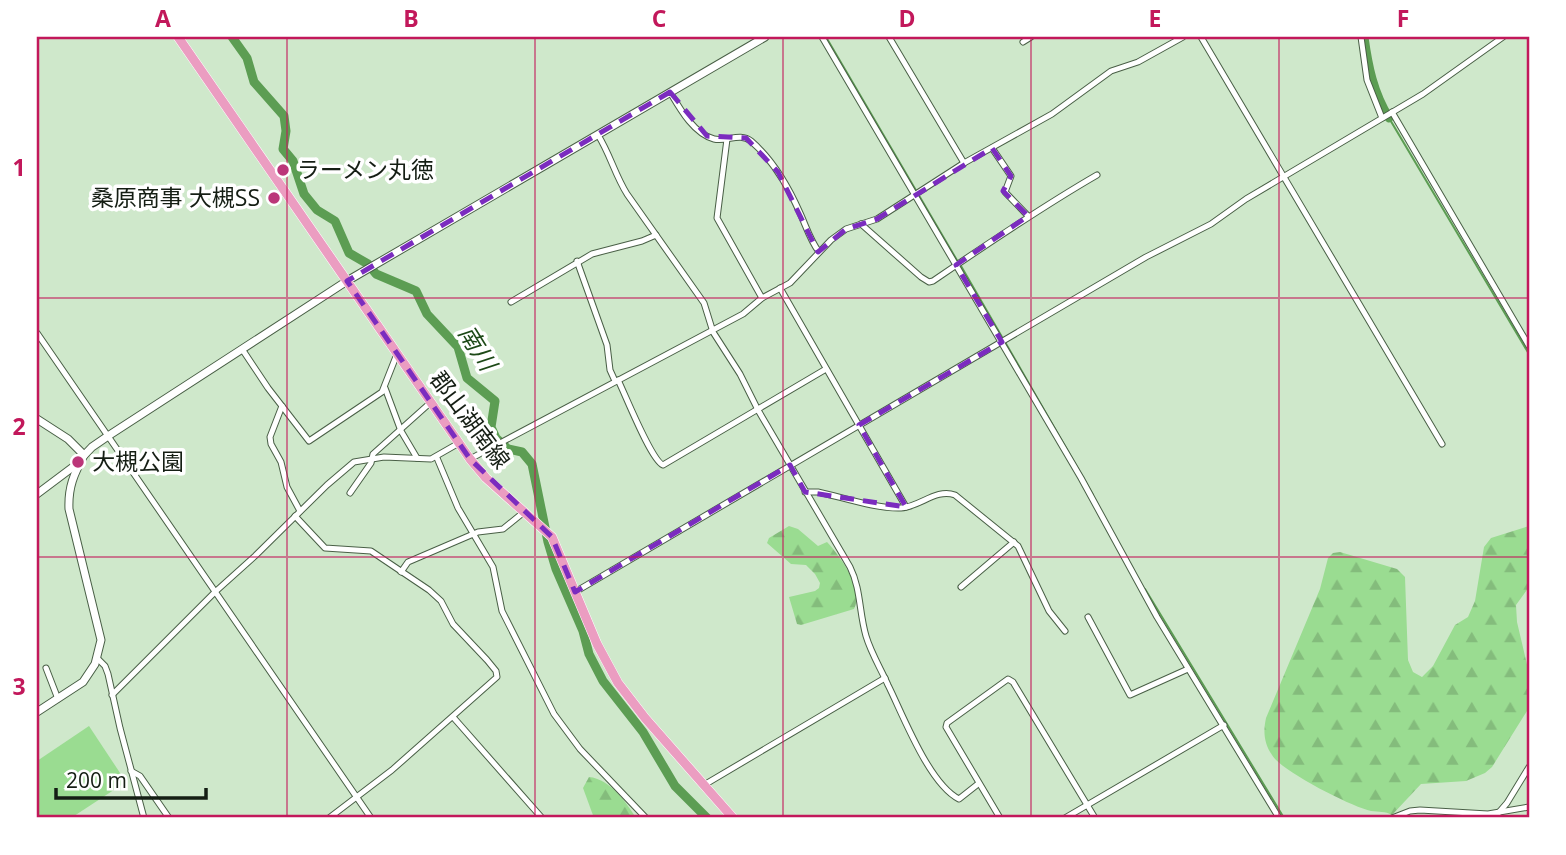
<svg xmlns="http://www.w3.org/2000/svg" width="1566" height="855" font-family="'Open Sans','Noto Sans JP',sans-serif">
<style>
.grass{fill:#9adc91}
.forest{fill:url(#forest-firs)}
.lines{fill:none;stroke-linecap:round;stroke-linejoin:round}
.stream{stroke:#5c9d53;stroke-width:2}
.river{stroke:#5c9d53;stroke-width:9}
.minor-casing{stroke:#495f46;stroke-width:7}
.tertiary-casing{stroke:#495f46;stroke-width:9}
.primary-casing{stroke:#fff;stroke-width:10}
.minor{stroke:#fff;stroke-width:5}
.tertiary{stroke:#fff;stroke-width:7}
.primary{stroke:#eb9dc1;stroke-width:9}
.marked{fill:none;stroke:#7b2cbf;stroke-width:5;stroke-dasharray:14 9;stroke-linejoin:round}
.grid{fill:none;stroke:#c2185b;stroke-width:2;stroke-opacity:0.55}
.poi-dot{fill:#bb3679;stroke:#fff;stroke-width:2.5}
.labels{text-anchor:middle;stroke-width:7;stroke-linejoin:round;paint-order:stroke}
.poi-label{font-size:23px;fill:#151e14;stroke:#fff;text-anchor:start}
.street-label{font-size:23px;fill:#151e14;stroke:#fff}
.water-label{font-size:24px;font-style:italic;fill:#1d4917;stroke:#fff}
.neatline{fill:none;stroke:#c2185b;stroke-width:2.5}
.grid-label{font-size:23px;text-anchor:middle;font-weight:bold;fill:#c2185b}
</style>
<defs>
<pattern id="forest-firs" width="22" height="20" patternUnits="userSpaceOnUse" patternTransform="scale(1.75)"><rect width="22" height="20" fill="#9adc91"/><path d="M5 1l3.5 6h-7zM16 11l3.5 6h-7z" fill="#84bc7c"/></pattern>
</defs>
<rect width="100%" height="100%" fill="#cfe8cb"/>
<polygon class="grass" points="89,726 126,782 71,818 38,818 37,761"/>
<g class="forest">
<path d="M789,526L798,529L818,546L827,542C840,556 865,590 854,609L801,625L797,624L789,597L815,591L819,588L820,583L815,574L806,565L791,564L767,543L769,538Z"/>
<path d="M1529,526V587L1516,605L1517,622L1529,673V704L1527,711L1492,767L1485,773L1466,781L1421,784L1392,815C1385,811 1379,812 1371,811C1352,807 1281,771 1272,755C1264,743 1263,732 1266,718L1320,589L1328,558L1333,553L1340,552L1397,569L1405,577L1408,660L1413,672L1422,677L1433,666L1455,625L1468,617L1475,601L1484,547L1491,538Z"/>
<path d="M589,777C610,779 626,802 636,818H594L583,788Z"/>
</g>
<g class="lines">
<g class="stream">
<polyline points="826,37 958,262"/>
<polyline points="1389,118 1529,354"/>
<polyline points="961,266 1002,337"/>
<polyline points="1005,342 1093,495"/>
<polyline points="1145,589 1284,818"/>
</g>
<g class="river">
<polyline points="232,37 247,58 254,82 284,116 286,131 283,149 293,161 304,194 317,210 335,221 349,253 368,264 376,274 416,291 427,314 458,347 467,378 495,401 491,427 496,438 508,449 522,452 532,464 548,542 556,569 583,631 589,654 603,681 643,732 675,786 707,818"/>
<path d="M1364,37C1368,66 1373,92 1389,118"/>
</g>
<g class="minor-casing">
<g id="minor">
<polyline points="822,37 1081,478 1157,617 1279,818"/>
<polyline points="889,37 964,163"/>
<polyline points="1201,37 1442,444"/>
<polyline points="1361,37 1367,80 1382,118"/>
<polyline points="1023,42 1031,37"/>
<path d="M670,92C680,109 694,134 714,139C727,142 740,132 751,141C772,159 789,188 800,213C806,226 810,240 819,252"/>
<polyline points="1392,112 1529,346"/>
<path d="M598,135C610,154 615,175 627,194L704,303L713,332L740,374L758,410L850,567C861,589 859,612 866,636C871,653 881,669 888,685C903,715 929,784 959,799L978,784"/>
<polyline points="727,139 717,218 762,298"/>
<polyline points="992,148 1011,176 1005,192 1028,216"/>
<path d="M861,224L921,277L929,282L933,281C987,244 1040,208 1097,175"/>
<polyline points="577,261 607,345 610,370 615,381"/>
<polyline points="780,288 906,507"/>
<polyline points="511,302 592,254 642,241 656,235"/>
<polyline points="37,333 371,818"/>
<polyline points="242,349 268,388 309,441 382,392 397,354"/>
<path d="M618,380C626,396 651,460 663,465L826,369"/>
<polyline points="385,388 401,431 417,458"/>
<polyline points="282,406 270,437 271,444 281,462 287,487 300,511"/>
<polyline points="437,458 458,508 493,567 502,611 554,714 580,749 646,818"/>
<polyline points="470,459 743,314 762,298 790,283 831,240 846,229 877,219 964,163 1052,114 1111,71 1138,62 1183,37"/>
<path d="M805,492H818C842,497 876,509 901,508C920,507 936,488 955,495L1018,546L1049,611L1065,631"/>
<polyline points="350,493 371,463 373,454 430,403"/>
<polyline points="295,516 325,548 371,551 429,590 441,601 453,624 487,660 496,671 497,677 392,770 329,818"/>
<polyline points="401,572 408,562 478,532 503,529 524,512"/>
<polyline points="961,587 1014,542"/>
<polyline points="575,592 1146,257 1211,224 1246,199 1423,94 1503,37"/>
<polyline points="1088,617 1130,695 1188,669"/>
<polyline points="97,658 105,666 108,674 120,728 144,818"/>
<polyline points="46,668 58,699"/>
<polyline points="112,695 215,592 255,556 327,485 354,462 384,457 431,459 459,443"/>
<polyline points="453,717 542,818"/>
<polyline points="131,771 140,776 169,818"/>
<polyline points="704,785 885,678"/>
<polyline points="1000,818 946,727 947,723 1008,679 1013,682 1095,818"/>
<polyline points="1065,818 1224,725"/>
<polyline points="1392,818 1410,811 1420,810 1488,814 1529,807"/>
<polyline points="1494,818 1507,803 1529,767"/>
</g>
</g>
<g class="tertiary-casing">
<g id="tertiary">
<path d="M37,419L68,439L84,455C74,474 68,487 69,509L101,640L95,664L83,682L37,712"/>
<polyline points="37,494 73,467 92,447 108,436 347,281 765,37"/>
</g>
</g>
<g class="primary-casing">
<polyline id="primary" points="178,37 470,459 486,478 552,537 597,644 618,683 645,718 733,818"/>
</g>
<use href="#minor" class="minor"/>
<use href="#tertiary" class="tertiary"/>
<use href="#primary" class="primary"/>
</g>
<path class="marked" d="M670,92L707,136L746,138L778,172L818,252L846,229L877,219L992,148L1011,176L1003,191L1028,216L956,265L1002,342L859,425L906,507L805,492L790,465L575,592L552,537L470,459L347,281Z"/>
<path class="grid" d="M287,37V818M535,37V818M783,37V818M1031,37V818M1279,37V818M37,298H1529M37,557H1529"/>
<g class="poi-dot">
<circle cx="283" cy="170" r="7"/>
<circle cx="274" cy="198" r="7"/>
<circle cx="78" cy="462" r="7"/>
</g>
<g class="labels">
<g class="poi-label">
<text x="297" y="178">ラーメン丸徳</text>
<text x="260" y="206" text-anchor="end">桑原商事 大槻SS</text>
<text x="92" y="470">大槻公園</text>
</g>
<g class="street-label">
<text transform="translate(470 420) rotate(53)" y="8">郡山湖南線</text>
</g>
<g class="water-label">
<text transform="translate(477 348) rotate(58)" y="8">南川</text>
</g>
</g>
<rect width="1566" height="855" fill="none" stroke="#ffffff" stroke-width="77"/>
<path d="M56 788v10h150v-10" fill="none" stroke="#151e14" stroke-width="3.5"/>
<text x="66" y="788" font-size="21" fill="#151e14" stroke="#ffffff" stroke-width="5" paint-order="stroke">200 m</text>
<rect x="38" y="38" width="1490" height="778" class="neatline"/>
<g class="grid-label">
<text x="163" y="27">A</text>
<text x="411" y="27">B</text>
<text x="659" y="27">C</text>
<text x="907" y="27">D</text>
<text x="1155" y="27">E</text>
<text x="1403" y="27">F</text>
<text x="19" y="176">1</text>
<text x="19" y="435">2</text>
<text x="19" y="695">3</text>
</g>
</svg>
